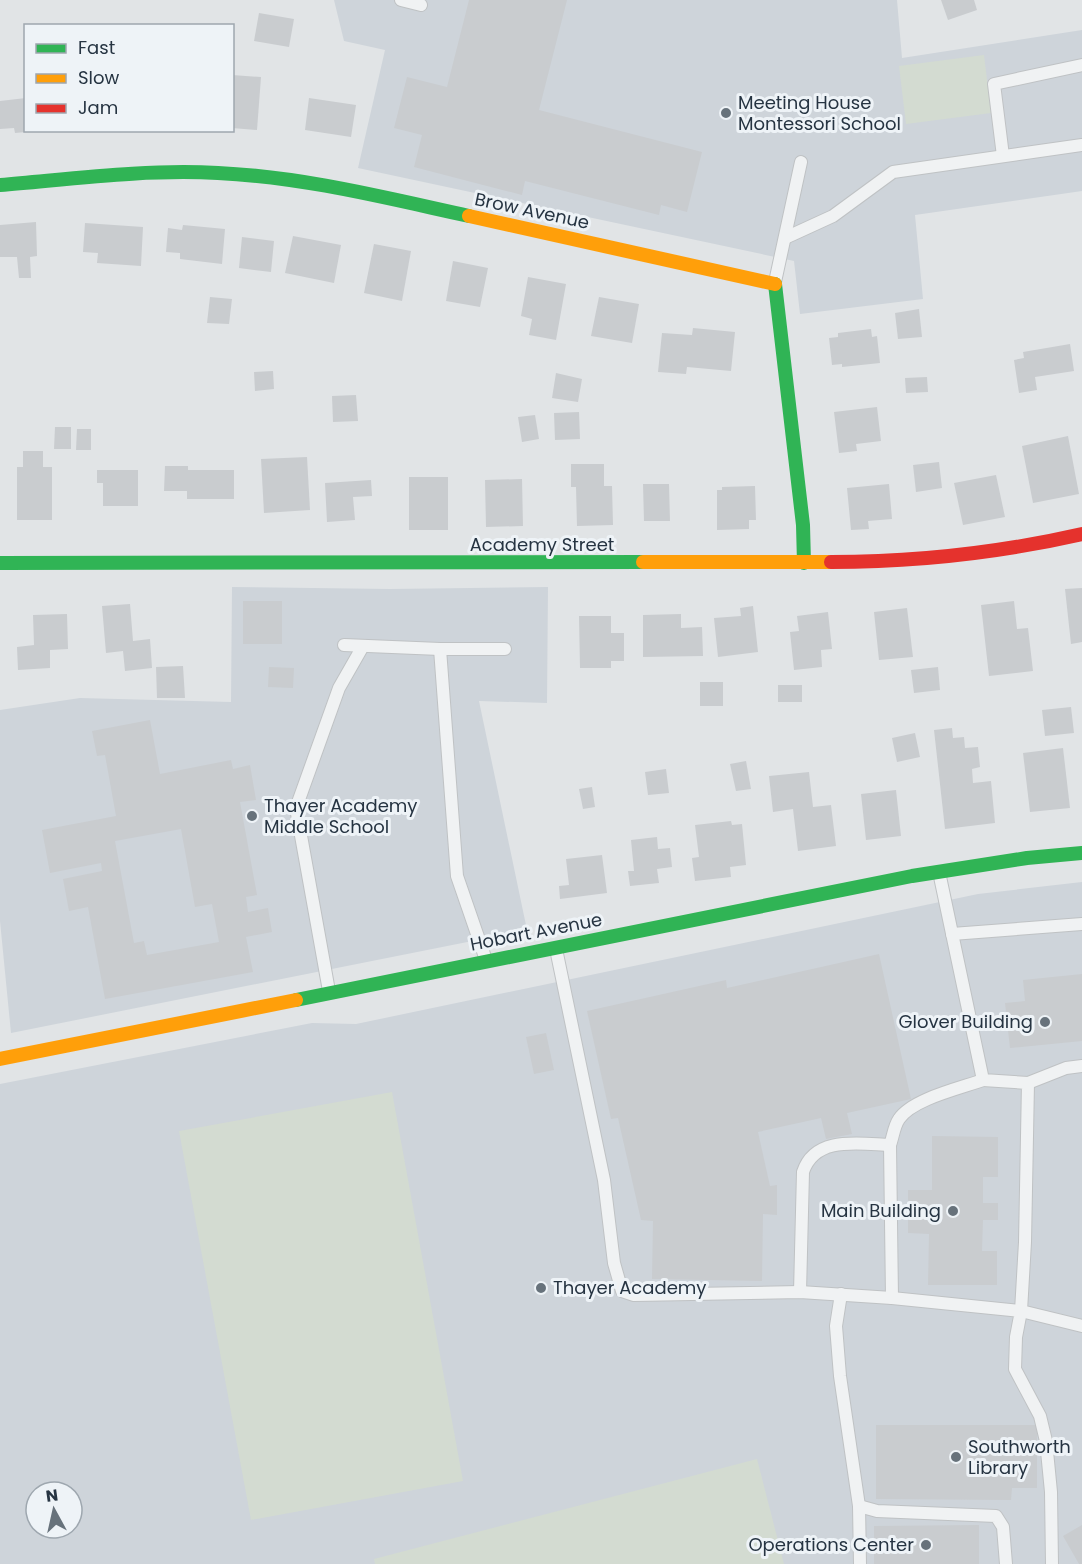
<svg xmlns="http://www.w3.org/2000/svg" width="1082" height="1564" font-family="Poppins,sans-serif">
<style>
.built{fill:#ced4da;fill-rule:evenodd}
.green{fill:#d3dbd1}
.building{fill:#c9cccf;fill-rule:evenodd}
.lines{fill:none;stroke-linecap:round;stroke-linejoin:round}
.lane-casing{stroke:#bfc2c4;stroke-width:14}
.lane{stroke:#f0f2f3;stroke-width:12}
.fast{stroke:#30b455;stroke-width:14}
.slow{stroke:#ff9f0a;stroke-width:14}
.jam{stroke:#e5322d;stroke-width:14}
.poi-dot{fill:#67727b;stroke:#eef3f7;stroke-width:2}
.labels{text-anchor:middle;stroke-width:6;stroke-linejoin:round;paint-order:stroke}
.poi-label{font-size:18px;fill:#263442;stroke:#eef3f7;text-anchor:start}
.street-label{font-size:18px;fill:#263442;stroke:#eef3f7}
</style>
<rect width="100%" height="100%" fill="#e1e4e6"/>
<g class="built">
<polygon points="334,0 897,0 902,58 1082,30 1082,191 915,215 923,299 800,314 794,261 358,168 385,50 344,41"/>
<polygon points="232,587 390,589 548,587 547,703 479,701 527,930 11,1033 0,921 0,710 80,698 231,702"/>
<path d="M1082,882V1564H0V1084L312,1023L356,1024L978,894ZM36,1492H72V1528H36Z"/>
</g>
<g class="green">
<polygon points="984,55 991,113 906,124 899,66"/>
<polygon points="392,1092 463,1481 251,1520 179,1131"/>
<polygon points="757,1459 784,1564 375,1564 374,1559"/>
</g>
<g class="building">
<polygon points="469,0 567,0 539,110 702,152 687,212 661,205 659,215 525,181 522,195 414,167 422,135 394,128 407,77 447,87"/>
<polygon points="941,0 974,0 977,10 948,20"/>
<polygon points="259,13 294,19 289,47 254,41"/>
<polygon points="232,75 261,77 257,130 232,128"/>
<polygon points="26,98 26,132 15,133 14,128 0,129 0,101"/>
<polygon points="309,98 356,105 351,137 305,130"/>
<polygon points="36,222 37,256 30,257 31,278 19,278 17,257 0,257 0,225"/>
<polygon points="85,223 143,227 141,266 97,263 98,253 83,252"/>
<polygon points="183,225 225,229 222,264 180,259 180,253 166,252 168,228 182,230"/>
<polygon points="293,236 341,245 334,283 285,273"/>
<polygon points="242,237 274,241 271,272 239,268"/>
<polygon points="374,244 411,251 402,301 364,293"/>
<polygon points="453,261 488,268 480,307 446,301"/>
<polygon points="528,277 566,284 556,340 529,335 532,319 521,316"/>
<polygon points="210,297 232,299 229,324 207,323"/>
<polygon points="599,297 639,304 632,343 591,336"/>
<polygon points="919,309 922,337 898,339 895,313"/>
<polygon points="693,328 735,332 731,371 687,367 686,374 658,372 662,333 692,335"/>
<polygon points="871,329 872,337 877,336 880,363 842,367 842,364 832,365 829,338 838,337 838,333"/>
<polygon points="1070,344 1074,371 1035,377 1037,390 1019,393 1014,360 1024,358 1023,352"/>
<polygon points="273,371 274,389 255,391 254,372"/>
<polygon points="556,373 582,379 578,402 552,398"/>
<polygon points="927,377 928,392 906,393 905,378"/>
<polygon points="356,395 358,421 333,422 332,396"/>
<polygon points="877,407 881,441 856,444 857,451 839,453 834,412"/>
<polygon points="579,412 580,439 555,440 554,413"/>
<polygon points="535,415 539,439 522,442 518,417"/>
<polygon points="55,427 71,427 71,449 54,449"/>
<polygon points="77,429 91,429 91,450 76,450"/>
<polygon points="1068,436 1079,494 1033,503 1022,446"/>
<polygon points="23,451 43,451 43,467 52,467 52,520 17,520 17,467 23,467"/>
<polygon points="307,457 310,510 264,513 261,459"/>
<polygon points="939,462 942,488 916,492 913,465"/>
<polygon points="571,464 604,464 604,486 612,486 613,525 577,526 576,487 571,487"/>
<polygon points="165,466 188,466 188,470 234,470 234,499 187,499 187,491 164,491"/>
<polygon points="97,470 138,470 138,506 103,506 103,483 97,483"/>
<polygon points="996,475 1005,517 963,525 954,483"/>
<rect x="409" y="477" width="39" height="53"/>
<polygon points="522,479 523,526 486,527 485,480"/>
<polygon points="371,480 372,496 353,497 355,520 327,522 325,483"/>
<polygon points="643,484 669,484 670,521 644,521"/>
<polygon points="889,484 892,519 868,521 869,529 851,530 847,488"/>
<polygon points="755,486 756,520 749,520 749,529 717,530 717,490 722,490 722,487"/>
<polygon points="1082,588 1082,642 1071,644 1065,589"/>
<rect x="243" y="601" width="39" height="43"/>
<polygon points="1014,601 1017,629 1028,628 1033,671 989,676 981,605"/>
<polygon points="130,604 133,641 150,639 152,668 125,671 123,651 106,653 102,606"/>
<polygon points="753,606 758,652 718,657 714,618 741,616 740,608"/>
<polygon points="907,608 913,657 879,660 874,612"/>
<polygon points="828,612 832,649 821,650 822,667 794,670 790,632 799,631 797,616"/>
<polygon points="67,614 68,649 50,650 50,668 18,670 17,647 34,645 33,615"/>
<polygon points="681,614 681,628 702,627 703,656 643,657 643,615"/>
<polygon points="579,616 611,616 611,633 624,633 624,661 611,661 611,668 580,668"/>
<polygon points="183,666 185,698 157,698 156,667"/>
<polygon points="269,667 294,668 293,688 268,687"/>
<polygon points="938,667 940,690 914,693 911,670"/>
<rect x="700" y="682" width="23" height="24"/>
<rect x="778" y="685" width="24" height="17"/>
<polygon points="1071,707 1074,733 1045,736 1042,710"/>
<path d="M150,720L160,774L231,760L233,769L250,765L256,800L240,802L257,895L246,897L248,912L268,908L272,932L246,937L253,972L105,999L88,907L69,911L63,879L102,871L101,863L50,873L42,830L116,816L105,755L97,756L92,731ZM181,829L195,907L212,904L219,942L147,955L144,941L134,943L115,841Z"/>
<polygon points="952,728 953,738 964,737 965,748 978,747 980,767 972,769 973,783 991,781 995,823 945,829 934,730"/>
<polygon points="915,733 920,757 897,762 892,738"/>
<polygon points="1063,748 1070,808 1030,812 1023,753"/>
<polygon points="746,761 751,789 736,791 730,764"/>
<polygon points="666,769 669,793 648,795 645,772"/>
<polygon points="809,772 813,807 831,805 836,846 798,851 793,809 773,812 769,776"/>
<polygon points="592,787 595,807 583,809 579,789"/>
<polygon points="896,790 901,836 866,840 861,794"/>
<polygon points="731,821 732,825 742,824 746,865 730,867 731,877 695,881 692,858 699,857 695,825"/>
<polygon points="657,837 658,849 670,848 672,867 657,869 659,883 630,886 628,871 634,871 631,840"/>
<polygon points="602,855 607,893 560,899 559,886 569,885 566,859"/>
<polygon points="879,954 911,1099 847,1113 852,1134 826,1139 821,1118 758,1132 770,1186 777,1185 777,1215 763,1214 762,1281 652,1279 653,1221 641,1220 618,1118 611,1119 587,1011 726,980 727,988"/>
<polygon points="1082,974 1082,1041 1010,1048 1005,1003 1025,1001 1023,980"/>
<polygon points="546,1033 554,1070 534,1074 526,1037"/>
<polygon points="932,1136 998,1137 998,1177 983,1177 983,1203 998,1203 998,1220 983,1220 982,1251 997,1251 997,1285 928,1285 929,1234 908,1233 908,1190 932,1190"/>
<polygon points="876,1425 1037,1425 1037,1488 1012,1488 1011,1500 876,1499"/>
<polygon points="979,1525 979,1564 874,1564 874,1526"/>
<polygon points="1082,1525 1082,1564 1079,1564 1063,1536"/>
</g>
<g class="lines">
<g class="lane-casing">
<g id="lane">
<polyline points="401,0 421,5"/>
<polyline points="1003,156 994,84 1082,65"/>
<polyline points="785,238 833,216 893,172 1082,145"/>
<polyline points="775,282 801,162"/>
<polyline points="344,645 440,649 505,649"/>
<polyline points="440,649 457,876 486,960"/>
<polyline points="939,872 983,1080 1028,1083 1025,1242 1021,1311 1082,1326"/>
<polyline points="952,934 1082,924"/>
<polyline points="556,949 604,1180 614,1263 622,1291 634,1295 800,1292 892,1298 1021,1311 1016,1337 1015,1369 1040,1416 1046,1441 1051,1492 1052,1564"/>
<polyline points="329,991 296,808 339,688 363,646"/>
<polyline points="1028,1083 1066,1068 1082,1066"/>
<path d="M890,1145C893,1137 894,1126 899,1119C912,1099 961,1088 983,1080"/>
<path d="M800,1292L803,1172C815,1135 860,1144 890,1145L892,1298"/>
<polyline points="841,1294 836,1326 840,1376 859,1506 860,1564"/>
<polyline points="859,1506 877,1511 996,1516 1003,1527 1006,1564"/>
</g>
</g>
<use href="#lane" class="lane"/>
<g class="fast">
<path d="M0,185C72,179 145,169 218,173C304,177 386,198 469,216"/>
<polyline points="775,284 803,525 804,563"/>
<polyline points="0,563 643,562"/>
<polyline points="296,1000 912,876 1027,858 1082,853"/>
</g>
<g class="slow">
<polyline points="469,216 775,284"/>
<polyline points="643,562 831,562"/>
<polyline points="0,1059 296,1000"/>
</g>
<path class="jam" d="M831,562C916,562 999,553 1082,534"/>
</g>
<g class="poi-dot">
<circle cx="726" cy="113" r="6"/>
<circle cx="252" cy="816" r="6"/>
<circle cx="1045" cy="1022" r="6"/>
<circle cx="953" cy="1211" r="6"/>
<circle cx="541" cy="1288" r="6"/>
<circle cx="956" cy="1457" r="6"/>
<circle cx="926" cy="1545" r="6"/>
</g>
<g class="labels">
<g class="poi-label">
<text x="738" y="109">Meeting House<tspan x="738" dy="21">Montessori School</tspan></text>
<text x="264" y="812">Thayer Academy<tspan x="264" dy="21">Middle School</tspan></text>
<text x="1033" y="1028" text-anchor="end">Glover Building</text>
<text x="941" y="1217" text-anchor="end">Main Building</text>
<text x="553" y="1294">Thayer Academy</text>
<text x="968" y="1453">Southworth<tspan x="968" dy="21">Library</tspan></text>
<text x="914" y="1551" text-anchor="end">Operations Center</text>
</g>
<g class="street-label">
<text transform="translate(532 211) rotate(12)" y="6">Brow Avenue</text>
<text x="542" y="551">Academy Street</text>
<text transform="translate(536 932) rotate(-11)" y="6">Hobart Avenue</text>
</g>
</g>
<rect x="24" y="24" width="210" height="108" fill="#eef3f7" stroke="#9ea7af" stroke-width="1.5"/>
<rect x="36" y="44" width="30" height="9" fill="#30b455" stroke="#9ea7af" stroke-width="1.5"/>
<text x="78" y="54" font-size="18" fill="#263442">Fast</text>
<rect x="36" y="74" width="30" height="9" fill="#ff9f0a" stroke="#9ea7af" stroke-width="1.5"/>
<text x="78" y="84" font-size="18" fill="#263442">Slow</text>
<rect x="36" y="104" width="30" height="9" fill="#e5322d" stroke="#9ea7af" stroke-width="1.5"/>
<text x="78" y="114" font-size="18" fill="#263442">Jam</text>
<g transform="translate(54 1510) rotate(352)"><circle r="28" fill="#eef3f7" stroke="#9ea7af" stroke-width="1.5"/>
<path d="M0-4.5L10 22L0 15L-10 22Z" fill="#67727b"/>
<text y="-9" font-size="16" font-weight="bold" text-anchor="middle" fill="#263442">N</text>
</g>
</svg>
